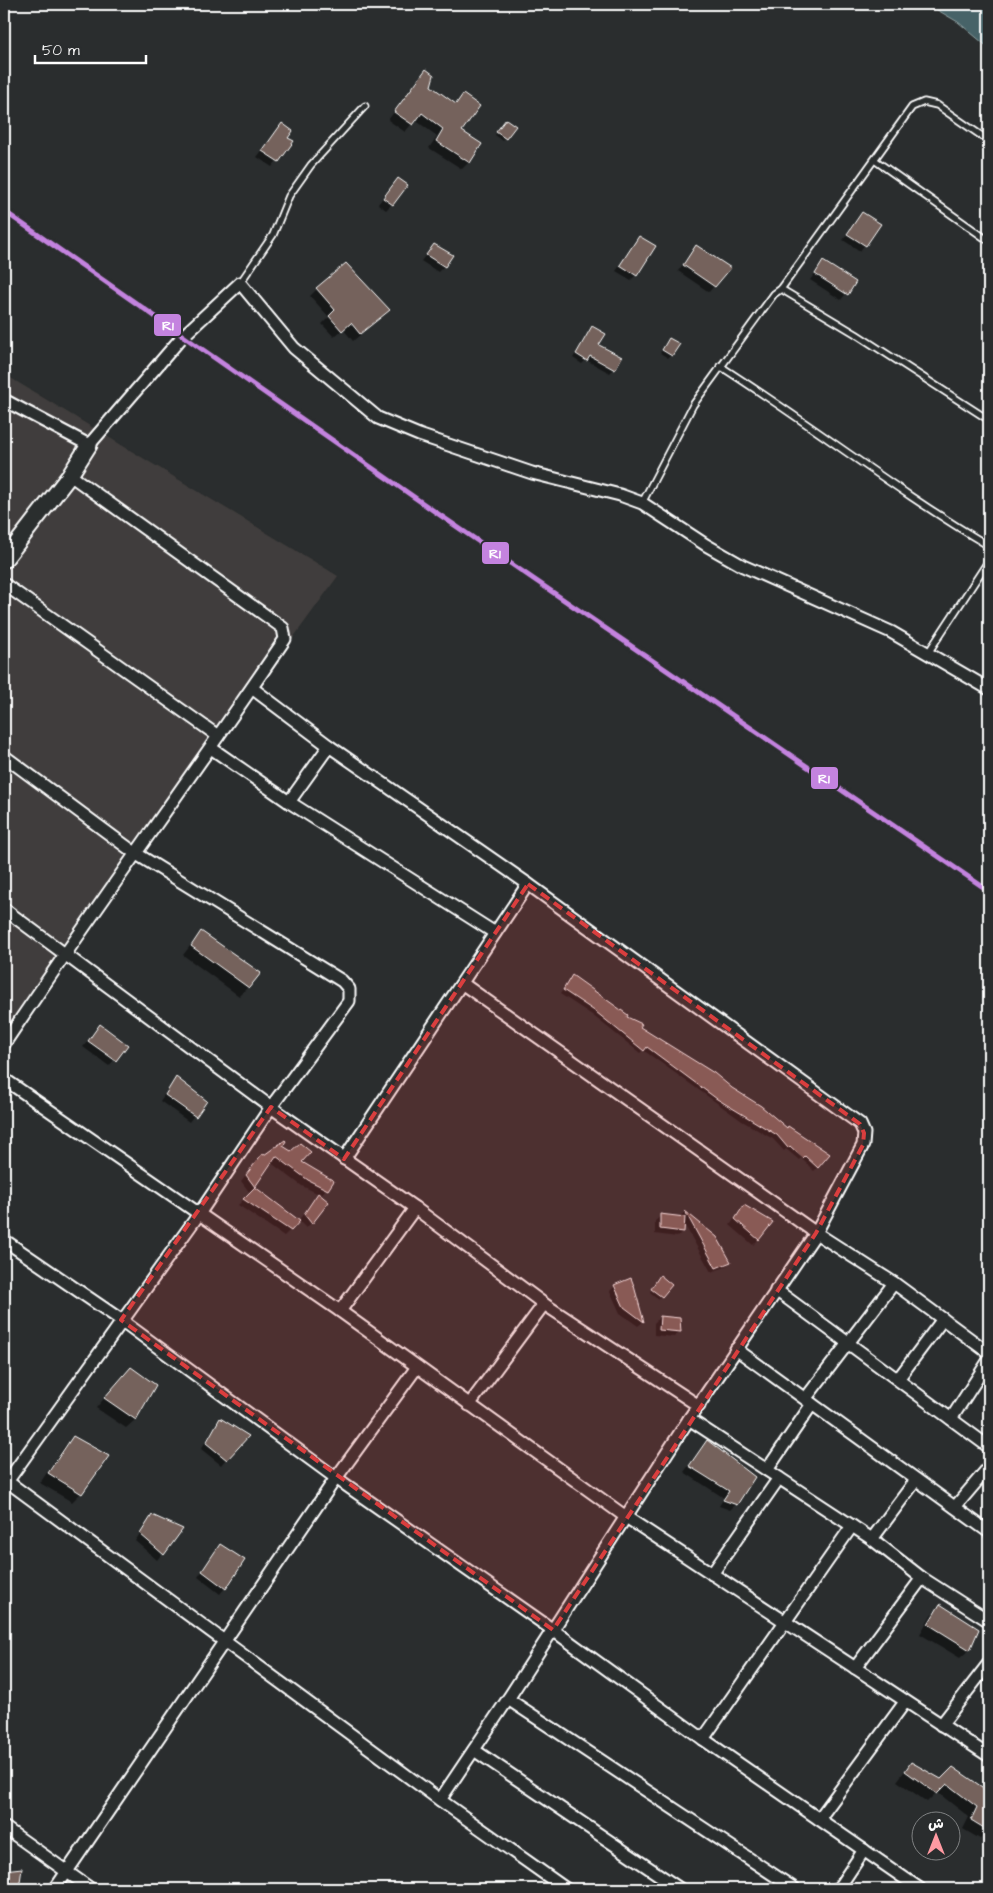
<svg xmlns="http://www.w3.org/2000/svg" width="993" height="1893" font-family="'Architects Daughter','Playpen Sans Arabic',sans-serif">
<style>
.built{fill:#403d3c}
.water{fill:#466468;stroke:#90a2a4}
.shadow{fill:#0007;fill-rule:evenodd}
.building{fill:#74625c;stroke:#fff}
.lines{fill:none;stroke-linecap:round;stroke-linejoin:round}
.service-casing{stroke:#fff;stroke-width:9}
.minor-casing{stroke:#fff;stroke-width:15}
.tertiary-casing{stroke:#fff;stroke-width:19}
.service{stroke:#2a2d2e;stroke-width:5.5}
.minor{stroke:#2a2d2e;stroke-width:11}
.tertiary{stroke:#2a2d2e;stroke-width:15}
.rail-1-casing{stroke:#2a2d2e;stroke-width:9}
.rail-1{stroke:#c483df;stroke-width:5}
.marked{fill:#da3e3e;fill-opacity:0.2;stroke:#da3e3e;stroke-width:4;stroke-dasharray:10 6;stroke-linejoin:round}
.line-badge{stroke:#2a2d2e;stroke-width:2}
.badge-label{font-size:14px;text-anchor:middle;font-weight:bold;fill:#fff}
</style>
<rect width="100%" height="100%" fill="#2a2d2e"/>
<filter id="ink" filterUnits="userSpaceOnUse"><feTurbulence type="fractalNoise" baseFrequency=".02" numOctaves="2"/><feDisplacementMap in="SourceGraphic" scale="10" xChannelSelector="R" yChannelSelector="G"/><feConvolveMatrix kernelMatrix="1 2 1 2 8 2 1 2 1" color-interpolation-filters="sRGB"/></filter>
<g filter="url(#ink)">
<polygon class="built" points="4,374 338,576 4,1036"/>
<polygon class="water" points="927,4 989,4 989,48 958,22"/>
<g class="shadow">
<polygon points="426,70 430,87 455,104 463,95 460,132 469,162 462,169 429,148 437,136 415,120 405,132 388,120"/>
<polygon points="503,123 505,138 503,141 495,135"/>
<polygon points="282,125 287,138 292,141 272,167 257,157"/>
<polygon points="393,185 392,204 386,210 378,204"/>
<polygon points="862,214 879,225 860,251 843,240"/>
<polygon points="640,237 636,275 631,280 616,271"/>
<polygon points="696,247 714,286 709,292 678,271"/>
<polygon points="429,251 444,266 438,272 421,261"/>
<polygon points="823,263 854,283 841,300 810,280"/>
<polygon points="317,289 381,317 353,341 343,329 334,337 322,324 329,317 310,296"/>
<polygon points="593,327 597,345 614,369 610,373 586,360 582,364 573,358"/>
<polygon points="669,339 671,355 668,358 660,353"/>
<polygon points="201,932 248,987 239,996 183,955"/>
<polygon points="572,977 638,1027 761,1107 818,1167 814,1171 801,1158 799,1160 786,1149 784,1151 773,1139 742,1121 643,1050 640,1053 592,1015 560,994"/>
<polygon points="95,1032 127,1045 109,1066 83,1047"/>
<polygon points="176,1078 205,1101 189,1122 160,1101"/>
<path d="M281,1147L300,1162L333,1181L320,1196L311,1223L306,1228L299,1221L284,1236L238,1205L250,1193L241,1181L257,1161ZM270,1162L302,1186L319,1194L298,1221L253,1187Z"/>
<polygon points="744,1206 759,1239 753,1245 730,1225"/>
<polygon points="684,1213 716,1238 730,1262 725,1267 711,1272 683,1222 683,1231 677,1237 655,1234 655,1221 661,1216 680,1217"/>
<polygon points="657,1279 670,1286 658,1299 650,1292"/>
<polygon points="631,1280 643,1322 638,1326 620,1313 610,1291 615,1286"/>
<polygon points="660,1317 679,1332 674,1337 654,1335 654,1323"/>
<polygon points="122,1377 154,1385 135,1420 126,1428 96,1408"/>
<polygon points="220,1419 226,1459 221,1465 201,1449"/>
<polygon points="73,1438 81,1493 72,1502 40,1483 64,1447"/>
<polygon points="707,1441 736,1504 730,1510 719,1506 724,1498 684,1472"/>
<polygon points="152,1516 181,1530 157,1560 135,1541"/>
<polygon points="220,1545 225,1588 220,1594 198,1577"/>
<polygon points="940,1606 978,1630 969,1650 960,1658 920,1634 931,1615"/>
<polygon points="911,1763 941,1780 953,1769 989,1793 989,1805 986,1809 989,1812 989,1830 980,1839 963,1829 969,1817 937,1792 927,1802 897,1781"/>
</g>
<g class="building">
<polygon points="426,69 434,75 431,86 456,104 463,94 480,106 462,131 482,144 470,163 436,141 443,129 422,113 413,125 394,112"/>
<polygon points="506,119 516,126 506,139 496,132"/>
<polygon points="282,123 293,131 288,138 294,141 279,162 262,151"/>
<polygon points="398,178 408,185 393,205 383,198"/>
<polygon points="862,212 881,224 866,246 847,234"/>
<polygon points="639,236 656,246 637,276 620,265"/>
<polygon points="434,244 453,255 445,267 426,255"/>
<polygon points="696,245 731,268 715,287 683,265"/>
<polygon points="823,261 856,282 848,295 815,274"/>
<polygon points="346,263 390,310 360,334 351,323 342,331 329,316 335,310 316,288"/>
<polygon points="592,326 606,334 599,345 622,357 615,370 590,356 587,361 576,354"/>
<polygon points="669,338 680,344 672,356 662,350"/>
<polygon points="201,931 261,973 249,988 191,946"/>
<polygon points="572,975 628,1015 627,1017 642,1024 640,1027 714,1073 732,1088 761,1106 787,1128 788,1126 830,1154 818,1168 805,1156 803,1158 790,1146 788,1148 777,1135 717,1099 647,1047 644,1051 596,1012 563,990"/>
<polygon points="100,1024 128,1045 116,1061 88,1041"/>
<polygon points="176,1077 207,1101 196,1117 165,1095"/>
<polygon points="285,1140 286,1141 283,1146 291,1151 300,1143 311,1152 302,1162 334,1181 328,1190 308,1180 276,1156 255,1187 246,1175 262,1154 264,1155"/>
<polygon points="255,1187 300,1221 291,1231 243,1199"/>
<polygon points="318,1193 329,1202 312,1224 304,1214"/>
<polygon points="744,1205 773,1222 759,1240 735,1219"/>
<polygon points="685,1211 717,1237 731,1262 716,1268"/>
<polygon points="660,1214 685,1217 684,1232 660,1229"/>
<polygon points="660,1275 672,1285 662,1297 651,1289"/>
<polygon points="631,1278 634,1286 644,1322 624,1307 614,1285"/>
<polygon points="660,1316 680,1318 681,1332 659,1330"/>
<polygon points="131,1367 156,1385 136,1420 104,1398"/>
<polygon points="220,1418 249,1436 227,1460 206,1443"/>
<polygon points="73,1436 109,1456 82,1494 48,1473"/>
<polygon points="707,1440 755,1477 737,1505 723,1500 729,1491 689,1466"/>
<polygon points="152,1515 183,1529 164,1555 140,1534"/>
<polygon points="220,1544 245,1560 226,1589 202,1571"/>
<polygon points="940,1604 979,1629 970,1650 928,1624"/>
<polygon points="911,1762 941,1779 953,1767 985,1789 989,1780 989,1831 971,1820 977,1807 947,1784 937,1794 905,1771"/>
<polygon points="22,1868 19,1889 4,1889 4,1870"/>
</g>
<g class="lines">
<g class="service-casing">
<g id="service">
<polyline points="876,161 989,241"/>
<polyline points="240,283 273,235 289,196 311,165 365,106"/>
<polyline points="781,289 856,334 989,420"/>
<path d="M720,366C811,424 896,491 989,546"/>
<polyline points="642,503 693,405 774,294 781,289 912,107 924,102 937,105 989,141"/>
<polyline points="928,653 989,560"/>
</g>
</g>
<g class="minor-casing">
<g id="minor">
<polyline points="4,400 89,445 182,337 240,283 294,348 378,418 419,435 532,473 620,495 642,503 706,545 743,566 891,632 989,689"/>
<polyline points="4,584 218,736"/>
<polyline points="252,688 329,746 528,884 860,1124 864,1133 863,1145 816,1233 689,1419 508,1699 440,1800"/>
<polyline points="211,748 289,802 495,933"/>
<polyline points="4,756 135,853 342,981 349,989 349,1001 271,1107 199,1214 4,1486"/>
<polyline points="289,802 329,746"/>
<polyline points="4,909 271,1107 415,1208 544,1304 699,1406"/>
<polyline points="463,984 816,1233 894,1283 989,1353"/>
<path d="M4,1044C95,908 193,775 285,639L283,628L70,475"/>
<polyline points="4,1079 340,1311 626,1517 989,1756"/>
<polyline points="344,1159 528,884"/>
<polyline points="4,1240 121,1320 336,1478 553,1630 703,1739 920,1889"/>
<polyline points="776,1290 989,1447"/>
<polyline points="340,1311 415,1208"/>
<polyline points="736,1349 989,1532"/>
<polyline points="898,1379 943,1319"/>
<polyline points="806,1398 894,1283"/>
<polyline points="469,1405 544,1304"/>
<polyline points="689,1419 872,1539 922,1578 989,1621"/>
<polyline points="951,1419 989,1360"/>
<polyline points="767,1470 812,1404"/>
<polyline points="4,1479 440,1800 566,1889"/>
<polyline points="955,1507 989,1467"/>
<polyline points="872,1539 916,1480"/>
<polyline points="712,1574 779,1478"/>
<polyline points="855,1668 922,1578"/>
<polyline points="508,1699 795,1889"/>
<polyline points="941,1725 989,1663"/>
<polyline points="703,1739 852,1526"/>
<polyline points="474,1750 680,1889"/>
<polyline points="819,1819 905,1702"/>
<polyline points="4,1827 91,1889"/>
<polyline points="55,1889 336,1478 417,1367"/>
<polyline points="838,1889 864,1850"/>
</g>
</g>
<g class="tertiary-casing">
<polyline id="tertiary" points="4,560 70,475 89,445"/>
</g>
<use href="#service" class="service"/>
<use href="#minor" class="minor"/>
<use href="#tertiary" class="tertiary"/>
<g class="rail-1-casing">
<polyline id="rail-1" points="4,211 434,511 989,891"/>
</g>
<use href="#rail-1" class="rail-1"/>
</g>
</g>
<path class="marked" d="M528,884L860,1124L864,1133L863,1145L816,1233L553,1630L121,1320L271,1107L344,1159Z"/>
<g class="line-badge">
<rect x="153" y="313" width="29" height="24" rx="5" fill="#c483df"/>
<rect x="481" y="541" width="29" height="24" rx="5" fill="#c483df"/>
<rect x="810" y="766" width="29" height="24" rx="5" fill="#c483df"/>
</g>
<g class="badge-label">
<text x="168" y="330">R1</text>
<text x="495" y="558">R1</text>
<text x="824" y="783">R1</text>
</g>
<rect width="993" height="1893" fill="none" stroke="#2a2d2e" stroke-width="20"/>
<rect x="10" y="10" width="973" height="1873" fill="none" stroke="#fff" stroke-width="2" filter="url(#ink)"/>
<g transform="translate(936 1836)"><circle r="24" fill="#2a2d2e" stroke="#7f8182"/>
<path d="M0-4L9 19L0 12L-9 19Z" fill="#ff9aa2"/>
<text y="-8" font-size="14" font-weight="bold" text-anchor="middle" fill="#ffffff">ش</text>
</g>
<path d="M35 55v8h111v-8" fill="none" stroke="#ffffff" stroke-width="2.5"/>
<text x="42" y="55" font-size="15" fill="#ffffff" stroke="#2a2d2e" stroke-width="4" paint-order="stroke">50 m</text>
</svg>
